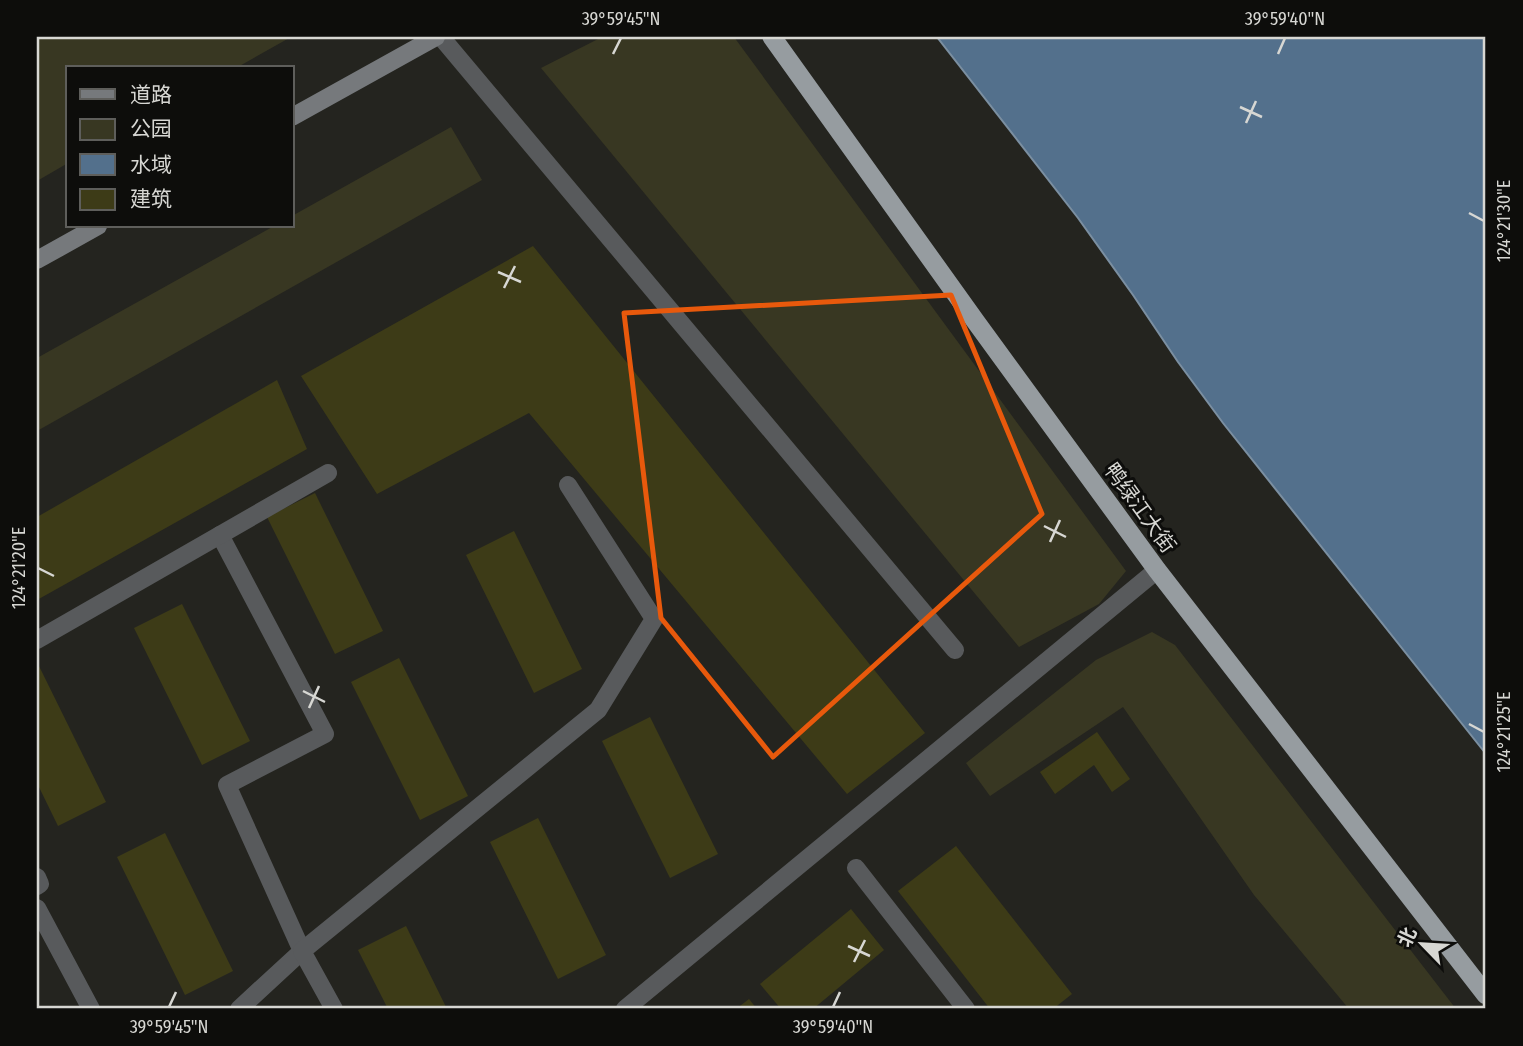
<svg xmlns="http://www.w3.org/2000/svg" width="1523" height="1046" font-family="'Fira Sans Condensed','Noto Sans SC',sans-serif">
<style>
.green{fill:#383722}
.water{fill:#53708c;stroke:#7b8fa1;stroke-width:2}
.building{fill:#3d3b17}
.lines{fill:none;stroke-linecap:round;stroke-linejoin:round}
.minor{stroke:#585a5c;stroke-width:18}
.secondary{stroke:#76797c;stroke-width:18}
.trunk{stroke:#969ca0;stroke-width:19}
.marked{fill:none;stroke:#e8590c;stroke-width:5;stroke-linejoin:round}
.ticks{fill:none;stroke:#d7d7d3;stroke-width:2.5}
.labels{text-anchor:middle;stroke-width:6;stroke-linejoin:round;paint-order:stroke}
.street-label{font-size:21px;fill:#d7d7d3;stroke:#0d0d0b}
.neatline{fill:none;stroke:#d7d7d3;stroke-width:2.5}
.ticks-label{font-size:18px;text-anchor:middle;fill:#d7d7d3}
</style>
<rect width="100%" height="100%" fill="#24241f"/>
<g class="green">
<polygon points="37,37 291,37 236,68 68,68 68,163 37,181"/>
<polygon points="602,37 734,37 1126,571 1099,604 1019,647 541,68"/>
<polygon points="451,127 482,180 37,431 37,358 274,226 292,226 292,216"/>
<polygon points="1152,632 1175,645 1456,1009 1349,1009 1254,895 1123,707 990,796 966,763 1096,660"/>
</g>
<polygon class="water" points="937,37 1486,37 1486,754 1223,423 1178,362 1133,295 1078,218"/>
<g class="building">
<polygon points="533,246 925,733 847,794 529,413 377,494 301,376"/>
<polygon points="277,380 307,449 37,600 37,517"/>
<polygon points="315,493 383,631 335,654 267,517"/>
<polygon points="514,531 582,669 534,693 466,555"/>
<polygon points="182,604 250,741 202,765 134,628"/>
<polygon points="399,658 468,796 420,820 351,682"/>
<polygon points="37,662 106,802 58,826 37,783"/>
<polygon points="650,717 718,854 670,878 602,741"/>
<polygon points="1097,732 1130,779 1112,792 1094,765 1055,794 1040,772"/>
<polygon points="538,818 606,955 558,979 490,842"/>
<polygon points="165,833 233,971 185,995 117,857"/>
<polygon points="956,846 1072,994 1053,1009 990,1009 898,891"/>
<polygon points="851,909 884,950 813,1009 781,1009 760,984"/>
<polygon points="406,926 447,1009 388,1009 358,950"/>
<polygon points="749,999 757,1009 736,1009"/>
</g>
<g class="lines">
<g class="minor">
<polyline points="441,37 955,650"/>
<polyline points="220,535 325,734 227,785 302,951 239,1009"/>
<polyline points="37,640 328,473"/>
<polyline points="856,868 966,1009"/>
<polyline points="37,877 40,884 37,886"/>
<polyline points="37,908 91,1009"/>
<polyline points="334,1009 302,951 598,710 654,619 568,485"/>
<polyline points="625,1009 1157,570"/>
</g>
<g class="secondary">
<polyline points="292,117 436,37"/>
<polyline points="37,260 98,226"/>
</g>
<polyline class="trunk" points="772,37 976,322 1157,570 1486,995"/>
</g>
<path class="marked" d="M951,295L1042,514L773,757L661,618L624,313Z"/>
<path class="ticks" d="M613,54L621,38M1278,54L1285,38M1240,107L1262,117M1246,123L1256,101M1469,213L1484,221M498,272L521,282M504,288L515,266M1044,526L1066,537M1050,542L1060,520M38,568L54,576M303,691L325,702M309,708L319,686M1469,724L1484,732M848,946L870,956M854,962L865,940M169,1007L176,992M833,1007L840,992"/>
<g class="labels">
<g class="street-label">
<text transform="translate(1140 508) rotate(54)" y="7">鸭绿江大街</text>
</g>
</g>
<rect width="1523" height="1046" fill="none" stroke="#0d0d0b" stroke-width="77"/>
<rect x="66" y="66" width="228" height="161" fill="#0d0d0b" stroke="#5e5e5b" stroke-width="2"/>
<rect x="80" y="89" width="35" height="10" fill="#76797c" stroke="#5e5e5b" stroke-width="2"/>
<text x="130" y="102" font-size="21" fill="#d7d7d3">道路</text>
<rect x="80" y="119" width="35" height="21" fill="#383722" stroke="#5e5e5b" stroke-width="2"/>
<text x="130" y="136" font-size="21" fill="#d7d7d3">公园</text>
<rect x="80" y="154" width="35" height="21" fill="#53708c" stroke="#5e5e5b" stroke-width="2"/>
<text x="130" y="172" font-size="21" fill="#d7d7d3">水域</text>
<rect x="80" y="189" width="35" height="21" fill="#3d3b17" stroke="#5e5e5b" stroke-width="2"/>
<text x="130" y="206" font-size="21" fill="#d7d7d3">建筑</text>
<g transform="translate(1422 944) rotate(295)" stroke="#0d0d0b" stroke-width="5" paint-order="stroke">
<path d="M0-5L12 26L0 18L-12 26Z" fill="#d7d7d3"/>
<text y="-10" font-size="19" font-weight="bold" text-anchor="middle" fill="#d7d7d3">北</text>
</g>
<rect x="38" y="38" width="1446" height="969" class="neatline"/>
<g class="ticks-label">
<text x="621" y="25">39°59'45"N</text>
<text x="1285" y="25">39°59'40"N</text>
<text transform="translate(1504 221) rotate(-90)" y="6">124°21'30"E</text>
<text transform="translate(19 568) rotate(-90)" y="6">124°21'20"E</text>
<text transform="translate(1504 732) rotate(-90)" y="6">124°21'25"E</text>
<text x="169" y="1033">39°59'45"N</text>
<text x="833" y="1033">39°59'40"N</text>
</g>
</svg>
